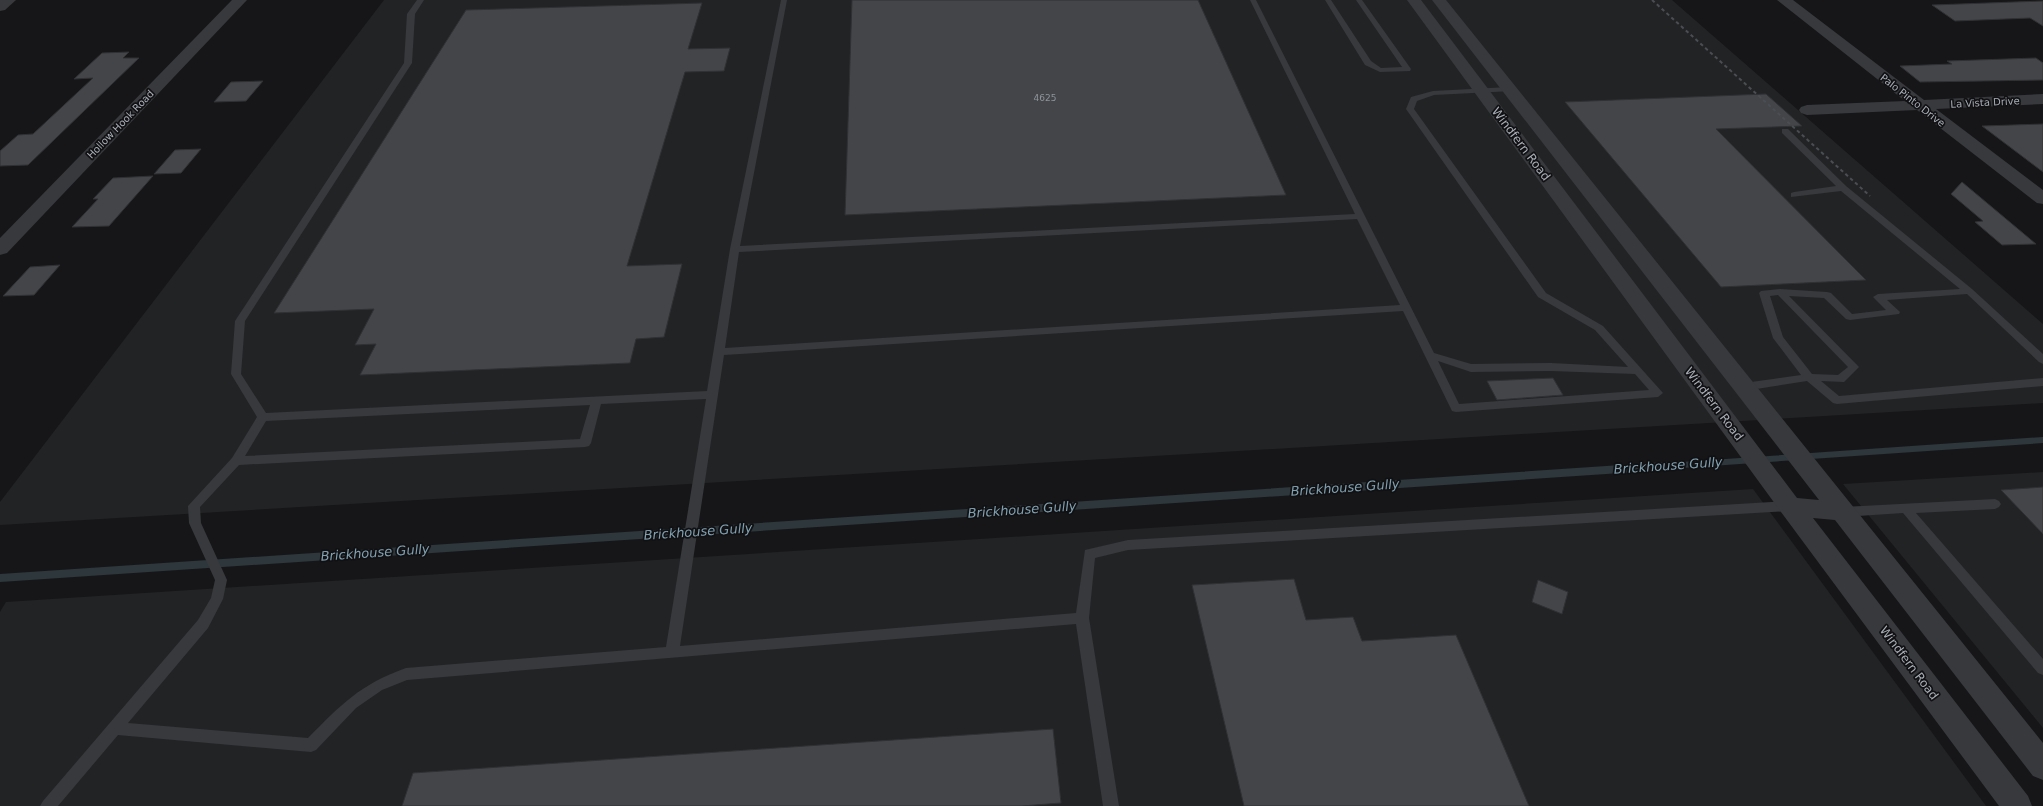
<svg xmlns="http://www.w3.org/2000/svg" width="2043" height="806" font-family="'DejaVu Sans',sans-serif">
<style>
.built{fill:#222325}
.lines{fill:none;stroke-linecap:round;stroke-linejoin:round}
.stream-far1{stroke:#2d373c;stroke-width:6}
.stream{stroke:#2d373c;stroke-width:8}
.building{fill:#434548;stroke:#303134}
.service{fill:#37393d;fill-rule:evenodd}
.minor{fill:#37393d;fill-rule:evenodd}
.tertiary{fill:#37393d;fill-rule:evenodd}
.rail{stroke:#4a4d52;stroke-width:2;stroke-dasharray:3.5 3;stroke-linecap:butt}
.labels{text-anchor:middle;stroke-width:3.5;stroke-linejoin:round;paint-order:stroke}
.far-number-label{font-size:9px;fill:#90949c}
.far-street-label{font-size:10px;fill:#a9afb8;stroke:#111113}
.street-label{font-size:12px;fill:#a9afb8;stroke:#111113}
.water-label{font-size:13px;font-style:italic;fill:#81a1b1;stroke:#111113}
</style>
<rect width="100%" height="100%" fill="#161618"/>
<g class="built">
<polygon points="384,0 1672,0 2043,324 2043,403 0,525 0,502"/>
<polygon points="2043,472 2043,728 1843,484"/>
<polygon points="1753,489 1986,806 0,806 0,612 6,602"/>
</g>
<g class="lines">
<polyline class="stream-far1" points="1667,466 2043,440"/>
<polyline class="stream" points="0,578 1681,465"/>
</g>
<g class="building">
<polygon points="852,0 1198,0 1286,195 845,215"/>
<polygon points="2043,1 2043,26 2030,18 1955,21 1932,5"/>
<polygon points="702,3 688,49 730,48 724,71 685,72 627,266 682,264 664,337 636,339 630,363 360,375 376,344 355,345 374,309 274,313 466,10"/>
<polygon points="129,52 123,58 139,58 28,165 0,166 0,151 18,135 33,134 93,78 74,79 102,53"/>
<polygon points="2036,58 2043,63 2043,80 1920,82 1900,66 1952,64 1947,61"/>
<polygon points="263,81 246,101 214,102 231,82"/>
<polygon points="1766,94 1802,126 1716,129 1866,280 1721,287 1565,102"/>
<polygon points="2043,124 2043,172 1982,126"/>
<polygon points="201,149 181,173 154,174 175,150"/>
<polygon points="153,176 109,226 72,227 98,199 93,199 113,178"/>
<polygon points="1962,182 2036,244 2002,245 1975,222 1983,221 1951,194"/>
<polygon points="60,265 34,295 3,296 30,267"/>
<polygon points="1553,378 1563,395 1497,400 1487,381"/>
<polygon points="2043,487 2043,534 2001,490"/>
<polygon points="1294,579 1306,620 1353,617 1362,641 1456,635 1529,806 1244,806 1192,585"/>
<polygon points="1538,580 1568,592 1562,614 1532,602"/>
<polygon points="1053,729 1061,803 1022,806 402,806 413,773"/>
</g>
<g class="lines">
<g class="service">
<path d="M417,0H424L415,14L412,63L245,321L241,374L266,413L707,391L730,249L781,0H787L740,246L1355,214L1250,0H1256L1434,353L1471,364L1551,363L1628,367L1595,330L1538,297L1406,109L1411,97L1433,91L1509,87L1513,89L1512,91L1434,95L1417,101L1414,109L1546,293L1603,326L1663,393L1658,397L1456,412L1452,411L1403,311L724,355L680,646L1076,613L1085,550L1128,540L1790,501L1794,503L1796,506L1794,509L1790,511L1128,550L1095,558L1089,618L1119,806H1103L1076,624L407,680L382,690L356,708L316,750L311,752L118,735L58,806H40L43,801L198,620L211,598L215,580L189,523L188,506L232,458L257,417L231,374L235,321L404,63L407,14ZM1357,219L1400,305L725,348L739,252ZM1438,361L1471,372L1551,371L1635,374L1649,390L1459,404ZM706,399L666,647L406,668C359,685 342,704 308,738L128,723L208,628L223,599L227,580L201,523L200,507L239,465L585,447L589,446L591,443L601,404ZM590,405L580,439L245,456L266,421Z"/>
<polygon points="1325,0 1331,0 1371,61 1381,68 1402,67 1356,0 1362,0 1411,69 1410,71 1380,72 1365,65"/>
<path d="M1782,129H1788L1846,186L1972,289L2043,354V364L2039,362L1967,294L1887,300L1900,312L1899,314L1850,320L1846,319L1824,298L1789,296L1859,367L1844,382L1821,381L1839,396L2043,378V386L1837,404L1833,403L1807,381L1744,391L1740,390L1739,387L1744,383L1801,375L1773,338L1759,293L1761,291L1780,289L1827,292L1831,293L1852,314L1886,310L1873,297L1878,294L1960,289L1841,191L1791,197V193L1794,192L1836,186L1782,133ZM1778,295L1848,367L1838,375L1812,374L1783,337L1770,296Z"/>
<polygon points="1995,499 1999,501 2001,504 1999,507 1995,509 1916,513 2043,659 2043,675 2038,673 1903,513 1843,517 1839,515 1837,512 1839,509 1843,507"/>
</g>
<g class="minor">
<polygon points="0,0 16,0 5,10 0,11"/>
<polygon points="232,0 247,0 7,253 0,255 0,238"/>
<polygon points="1777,0 1793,0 1924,100 2043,94 2043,104 1936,109 2043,190 2043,204 2037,203 1917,110 1807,115 1801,113 1799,110 1801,107 1807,105 1905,101"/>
</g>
<polygon class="tertiary" points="1407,0 1421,0 1797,498 1819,500 1432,0 1446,0 2043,743 2043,780 2033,776 1835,520 1813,518 2028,796 2032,806 1999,806 1781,512"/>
<polyline class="rail" points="1652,0 1870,196"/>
</g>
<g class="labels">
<g class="far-number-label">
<text x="1045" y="101">4625</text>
</g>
<g class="far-street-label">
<text transform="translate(1913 100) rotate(38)" y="4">Palo Pinto Drive</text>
<text transform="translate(1985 102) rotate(-3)" y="4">La Vista Drive</text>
<text transform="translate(120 124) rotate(-46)" y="4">Hollow Hook Road</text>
</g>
<g class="street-label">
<text transform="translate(1521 144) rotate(53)" y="4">Windfern Road</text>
<text transform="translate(1714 404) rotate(53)" y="4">Windfern Road</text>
<text transform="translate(1909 663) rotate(53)" y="4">Windfern Road</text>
</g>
<g class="water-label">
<text transform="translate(1668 465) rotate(-4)" y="5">Brickhouse Gully</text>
<text transform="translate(1345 487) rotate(-4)" y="5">Brickhouse Gully</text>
<text transform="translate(1022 509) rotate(-4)" y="5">Brickhouse Gully</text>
<text transform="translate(698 531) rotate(-4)" y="5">Brickhouse Gully</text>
<text transform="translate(375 552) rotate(-4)" y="5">Brickhouse Gully</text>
</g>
</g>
</svg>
